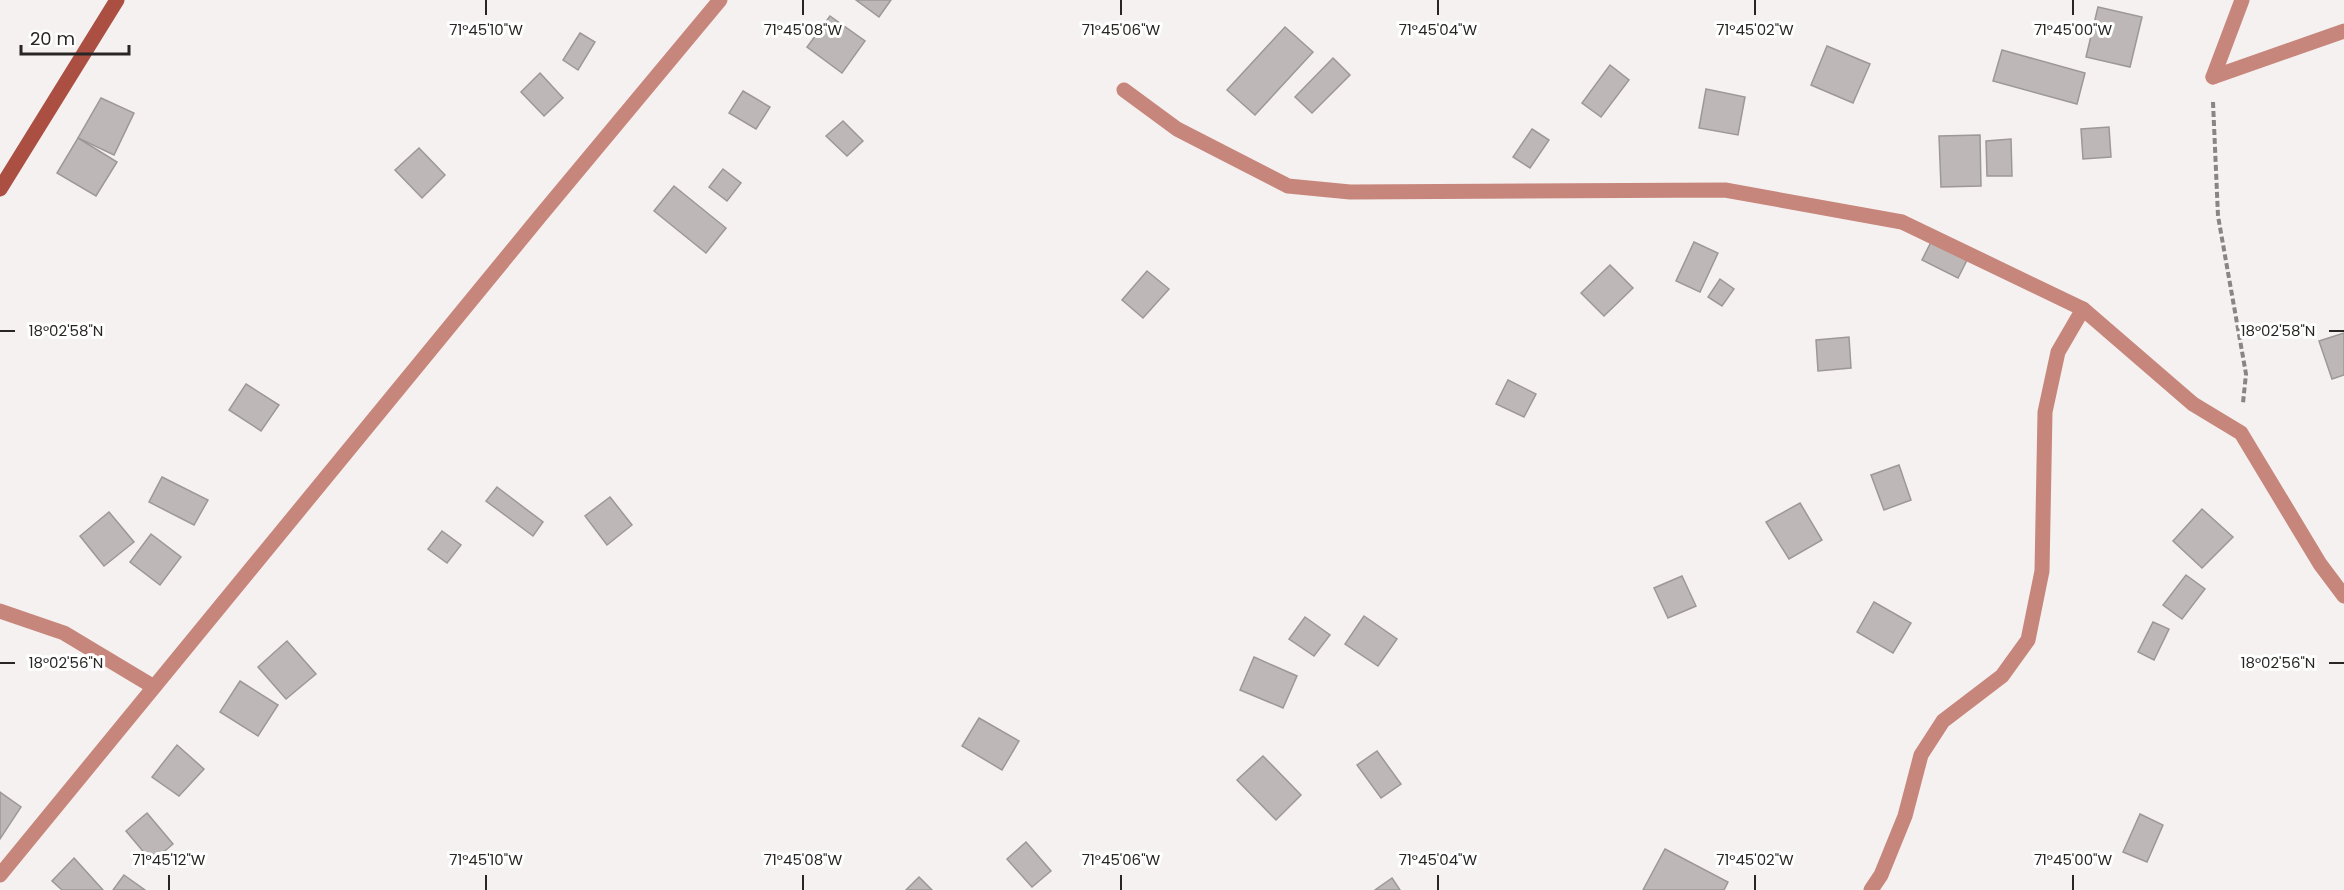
<svg xmlns="http://www.w3.org/2000/svg" width="2344" height="890" font-family="Poppins,sans-serif">
<style>
.building{fill:#bdb8b7;stroke:#9d9898;stroke-width:1.5}
.lines{fill:none;stroke-linecap:round;stroke-linejoin:round}
.path{stroke:#888584;stroke-width:4;stroke-dasharray:6 3;stroke-linecap:butt}
.street{stroke:#c7867b;stroke-width:15}
.secondary{stroke:#aa4f42;stroke-width:15}
.ticks{fill:none;stroke:#272625;stroke-width:2}
.ticks-label{font-size:15px;text-anchor:middle;fill:#272625;stroke:#fff;stroke-width:6;stroke-linejoin:round;paint-order:stroke}
</style>
<rect width="100%" height="100%" fill="#f6f1f1"/>
<g class="building">
<polygon points="856,0 891,0 879,17"/>
<polygon points="2098,7 2142,17 2130,67 2086,57"/>
<polygon points="830,16 865,41 842,73 807,47"/>
<polygon points="1285,27 1313,52 1255,115 1227,90"/>
<polygon points="580,33 595,42 578,70 563,60"/>
<polygon points="1827,46 1870,64 1853,103 1811,85"/>
<polygon points="2002,50 2085,73 2077,104 1993,81"/>
<polygon points="1333,58 1350,75 1312,113 1295,97"/>
<polygon points="1610,65 1629,80 1601,117 1582,103"/>
<polygon points="540,73 563,98 544,116 521,92"/>
<polygon points="1706,89 1745,97 1738,135 1699,128"/>
<polygon points="743,91 770,107 756,129 729,113"/>
<polygon points="101,98 134,113 114,155 78,138"/>
<polygon points="843,121 863,141 847,156 826,136"/>
<polygon points="2109,127 2111,157 2083,159 2081,129"/>
<polygon points="1532,129 1549,140 1530,168 1513,157"/>
<polygon points="1980,135 1981,186 1941,187 1939,136"/>
<polygon points="78,138 117,162 96,196 57,173"/>
<polygon points="2011,139 2012,176 1987,176 1986,141"/>
<polygon points="419,148 445,175 422,198 395,170"/>
<polygon points="723,169 741,183 727,201 709,187"/>
<polygon points="674,186 726,228 706,253 654,211"/>
<polygon points="1694,242 1718,253 1700,292 1676,281"/>
<polygon points="1931,242 1967,260 1958,278 1922,260"/>
<polygon points="1610,265 1633,288 1604,316 1581,293"/>
<polygon points="1147,271 1169,289 1143,318 1122,300"/>
<polygon points="1720,279 1734,289 1722,306 1708,297"/>
<polygon points="2344,333 2344,375 2332,379 2319,341"/>
<polygon points="1849,337 1851,368 1818,371 1816,340"/>
<polygon points="1508,380 1536,394 1524,417 1496,404"/>
<polygon points="246,384 279,405 261,431 229,410"/>
<polygon points="1899,465 1911,500 1884,510 1871,475"/>
<polygon points="162,477 208,500 194,525 149,502"/>
<polygon points="497,487 543,522 533,536 486,501"/>
<polygon points="610,497 632,525 607,545 585,516"/>
<polygon points="1800,503 1822,540 1789,559 1766,522"/>
<polygon points="2202,509 2233,537 2202,568 2173,541"/>
<polygon points="109,512 134,542 104,566 80,536"/>
<polygon points="442,531 461,545 447,563 428,549"/>
<polygon points="151,534 181,557 160,585 130,562"/>
<polygon points="2186,575 2205,589 2182,619 2163,605"/>
<polygon points="1682,576 1696,606 1668,618 1654,588"/>
<polygon points="1874,602 1911,623 1893,653 1857,632"/>
<polygon points="1364,616 1397,639 1378,666 1345,644"/>
<polygon points="1305,617 1330,635 1314,656 1289,639"/>
<polygon points="2153,622 2169,629 2154,660 2138,652"/>
<polygon points="287,641 316,674 286,699 258,667"/>
<polygon points="1254,657 1297,676 1283,708 1240,690"/>
<polygon points="240,681 278,705 258,736 220,712"/>
<polygon points="979,718 1019,741 1002,770 962,746"/>
<polygon points="177,745 204,769 179,796 152,777"/>
<polygon points="1377,751 1401,784 1381,798 1357,765"/>
<polygon points="1263,756 1301,795 1276,820 1237,780"/>
<polygon points="0,792 21,807 0,839"/>
<polygon points="147,813 173,844 152,862 126,831"/>
<polygon points="2140,814 2163,825 2147,862 2123,852"/>
<polygon points="1026,842 1051,871 1032,887 1007,859"/>
<polygon points="1665,849 1728,882 1724,890 1643,890"/>
<polygon points="74,858 103,890 62,890 52,881"/>
<polygon points="124,875 145,890 113,890"/>
<polygon points="919,877 932,890 906,890"/>
<polygon points="1392,878 1400,890 1375,890"/>
</g>
<g class="lines">
<polyline class="path" points="2213,102 2218,216 2246,374 2243,403"/>
<g class="street">
<polyline points="2213,77 2344,31"/>
<polyline points="2213,77 2242,0"/>
<polyline points="1124,90 1177,129 1288,186 1350,192 1725,190 1902,222 2083,309 2193,404 2241,433 2320,564 2344,596"/>
<polyline points="0,611 64,633 154,687"/>
<polyline points="0,875 541,215 720,0"/>
<polyline points="1871,890 1881,875 1905,816 1921,755 1943,721 2002,676 2028,640 2042,571 2045,412 2058,352 2083,309"/>
</g>
<polyline class="secondary" points="0,189 117,0"/>
</g>
<path class="ticks" d="M486,0V15M803,0V15M1121,0V15M1438,0V15M1755,0V15M2073,0V15M0,331H15M2329,331H2344M0,663H15M2329,663H2344M169,875V890M486,875V890M803,875V890M1121,875V890M1438,875V890M1755,875V890M2073,875V890"/>
<g class="ticks-label">
<text x="486" y="35">71°45'10"W</text>
<text x="803" y="35">71°45'08"W</text>
<text x="1121" y="35">71°45'06"W</text>
<text x="1438" y="35">71°45'04"W</text>
<text x="1755" y="35">71°45'02"W</text>
<text x="2073" y="35">71°45'00"W</text>
<text x="66" y="336">18°02'58"N</text>
<text x="2278" y="336">18°02'58"N</text>
<text x="66" y="668">18°02'56"N</text>
<text x="2278" y="668">18°02'56"N</text>
<text x="169" y="865">71°45'12"W</text>
<text x="486" y="865">71°45'10"W</text>
<text x="803" y="865">71°45'08"W</text>
<text x="1121" y="865">71°45'06"W</text>
<text x="1438" y="865">71°45'04"W</text>
<text x="1755" y="865">71°45'02"W</text>
<text x="2073" y="865">71°45'00"W</text>
</g>
<path d="M21 45v9h108v-9" fill="none" stroke="#272625" stroke-width="3"/>
<text x="30" y="45" font-size="18" fill="#272625" stroke="#ffffff" stroke-width="4.5" paint-order="stroke">20 m</text>
</svg>
